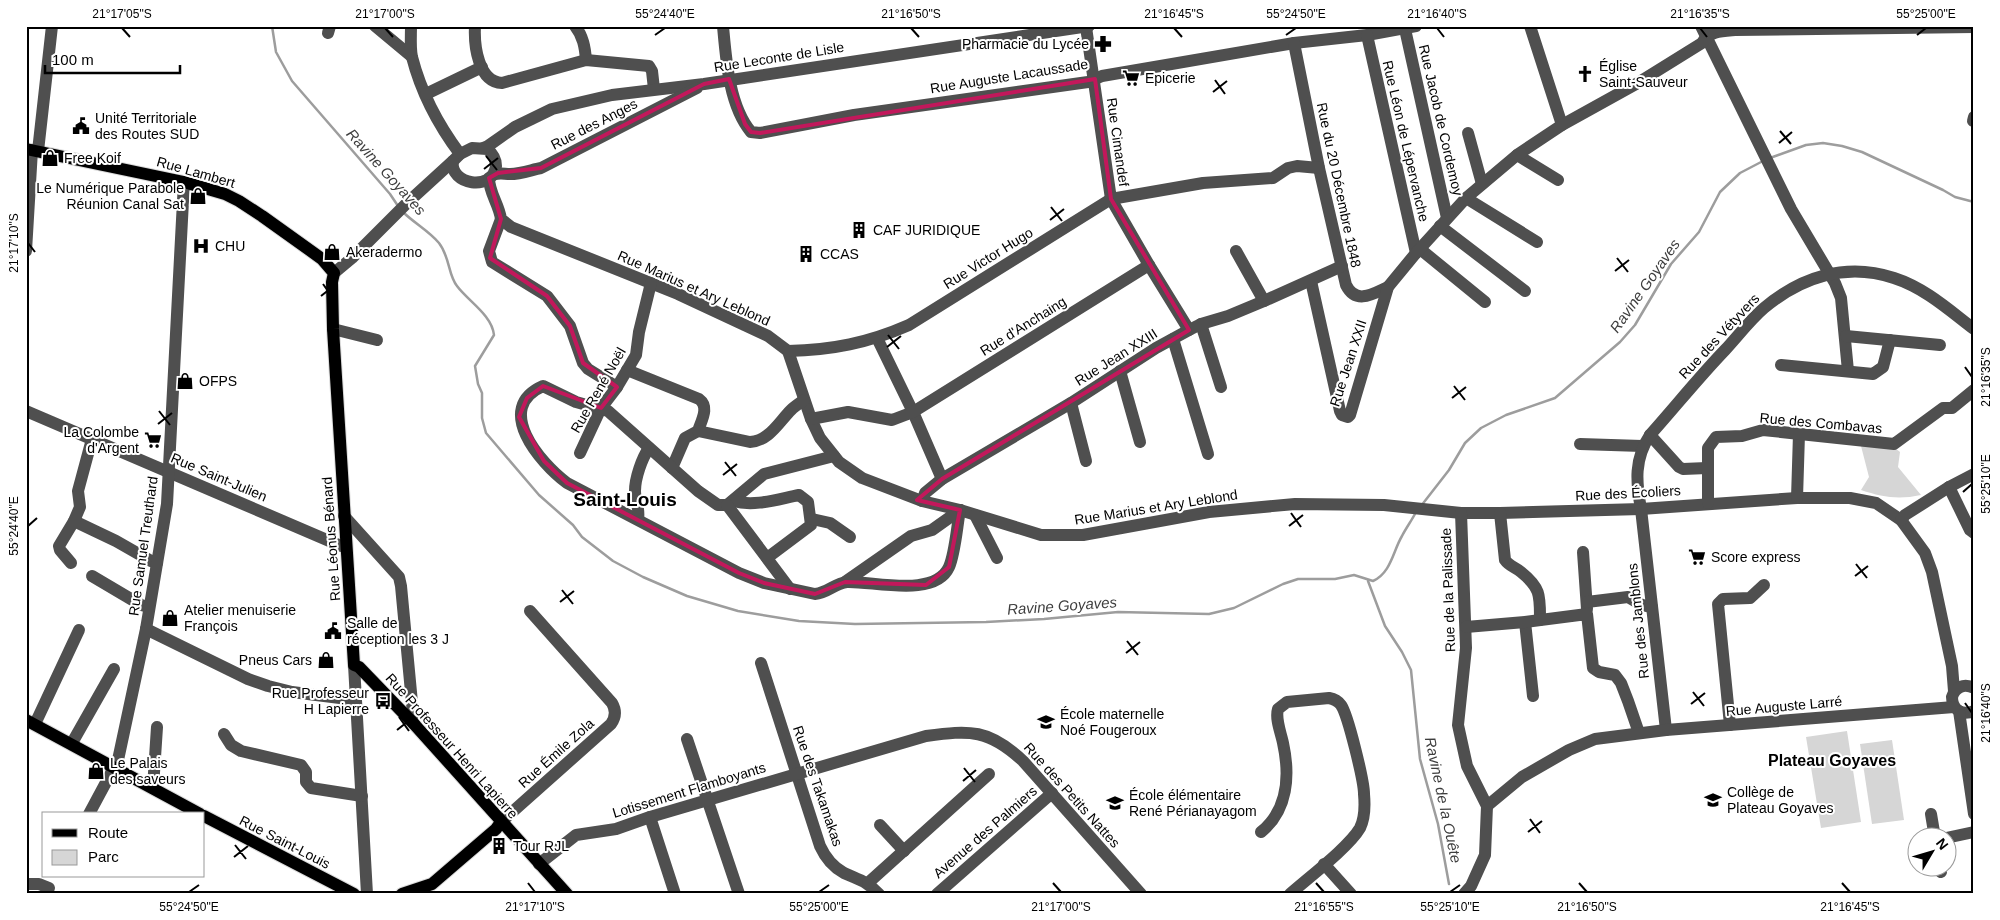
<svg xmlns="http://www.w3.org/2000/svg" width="2000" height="920" font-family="Arial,sans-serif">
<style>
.green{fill:#d6d6d6}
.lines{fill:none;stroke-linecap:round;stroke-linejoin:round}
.stream{stroke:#9d9d9d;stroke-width:2.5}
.major-casing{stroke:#dbdbdb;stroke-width:14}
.minor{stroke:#4f4f4f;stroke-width:12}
.major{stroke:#000;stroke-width:12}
.marked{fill:none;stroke:#c2185b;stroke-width:4;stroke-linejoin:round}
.ticks{fill:none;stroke:#000;stroke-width:2}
.labels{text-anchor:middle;stroke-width:4;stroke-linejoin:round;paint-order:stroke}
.poi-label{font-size:14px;fill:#000;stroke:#fff;text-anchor:start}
.street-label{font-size:14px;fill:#000;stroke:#fff}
.water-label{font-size:15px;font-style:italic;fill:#3e3e3e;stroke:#fff}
.quarter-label{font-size:16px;font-weight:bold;fill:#000;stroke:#fff}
.district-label{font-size:19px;font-weight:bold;fill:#000;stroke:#fff}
.neatline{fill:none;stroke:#000;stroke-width:2}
.ticks-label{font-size:12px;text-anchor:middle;fill:#000}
</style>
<rect width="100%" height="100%" fill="#fff"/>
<g class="green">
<path d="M1861,446L1895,448L1900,452L1898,467L1921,495C1898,500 1882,497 1861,490L1869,477Z"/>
<polygon points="1847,731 1861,822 1821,828 1806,737"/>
<polygon points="1892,740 1904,820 1872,824 1860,744"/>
</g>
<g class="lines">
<g class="stream">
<polyline points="272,26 276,52 292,81 390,194 398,206"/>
<polyline points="1770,158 1806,145 1823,143 1842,146 1862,152 1943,190 1955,197 1974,202"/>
<path d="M403,212C414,223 429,231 439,243C450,257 448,275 457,286C468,301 492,315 494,335L475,366L478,384L482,393V418L486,433L539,495L573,525L582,537L613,561L643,577L687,596L738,611L799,621L855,624L986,622L1044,619L1118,612L1209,614L1234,608L1283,584L1298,579H1335L1354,575L1373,581C1391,573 1393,551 1402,536C1406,528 1412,520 1416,512"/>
<polyline points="1421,506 1449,470 1465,443 1481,428 1506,415 1555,398 1620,342 1635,325 1671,264 1699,232 1720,192 1740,173 1763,161"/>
<polyline points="1368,581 1385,626 1402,652 1411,670 1420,759 1438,824 1449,884"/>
</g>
<g class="major-casing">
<g id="major">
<polyline points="26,149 184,182 225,194 239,201 262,216 322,259 334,273 332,282 333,329 354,665 359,667 414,724 567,894"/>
<polyline points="26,720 200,814"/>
<polyline points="204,816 354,894"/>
<polyline points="402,894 432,884 496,829 501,822"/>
</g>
</g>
<g class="minor">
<polyline points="375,26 411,56"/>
<path d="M411,26C411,36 410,48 412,57C421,92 439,126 460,154"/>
<path d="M475,26C474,45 478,82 502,83L586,60L649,66L652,71L654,89"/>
<path d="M575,26C583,36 585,47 586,60"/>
<path d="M723,26C726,59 729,106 751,132L760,133L854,115L1088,82L1102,76L1294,43L1367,35L1416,26"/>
<polyline points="1530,26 1562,125"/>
<polyline points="1701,26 1791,209 1835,283 1841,298 1848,371"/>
<polyline points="1086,27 1111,199 1149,265 1189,330"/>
<polyline points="1405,29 1447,218"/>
<polyline points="328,33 330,26"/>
<polyline points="1367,35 1416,253"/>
<path d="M1294,43L1319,168L1346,285C1356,305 1373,294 1388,287"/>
<polyline points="426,94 482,67"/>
<polyline points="1973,121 1974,117"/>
<polyline points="1468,133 1482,184"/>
<path d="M472,148L487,149C492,153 496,159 496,166C493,192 449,185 453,161L460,154Z"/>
<polyline points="483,148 488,146 515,127 552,109 612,95 704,84 1089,26"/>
<polyline points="38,151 52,26"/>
<polyline points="1517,155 1558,180"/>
<path d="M493,175C499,172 504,174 510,174C521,174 531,170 541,168L697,88"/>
<path d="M489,178C489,193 499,204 501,219L511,227L678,294L768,336L788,351L811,419L820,438L839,462L862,478L922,501L960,510L1041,535H1083L1209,512L1295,504L1384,505L1461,513H1500L1641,509L1797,498H1850L1876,503L1901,520L1925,553L1932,572L1952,666L1954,691"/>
<polyline points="1466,198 1537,242"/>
<polyline points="501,219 489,251 492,262 547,296 570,326 583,363 588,369 617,387"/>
<polyline points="1440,226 1525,291"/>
<polyline points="1420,249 1485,302"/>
<polyline points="26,251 32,150"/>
<polyline points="1236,251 1264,301"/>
<polyline points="334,273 352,258 407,203 453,161"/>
<path d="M1311,281L1340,411L1342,415L1348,417L1350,415L1388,287L1416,253L1466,198L1517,155L1562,125L1636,84L1702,43C1709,31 1722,31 1735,30L1974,27"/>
<polyline points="1201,324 1221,387"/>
<polyline points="333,329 377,340"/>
<polyline points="1846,336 1940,345"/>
<polyline points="877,338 913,412 942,479"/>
<polyline points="1173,339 1208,454"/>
<path d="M788,351C832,350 868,343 909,325L1111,199L1203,183L1273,178L1288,168L1297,166L1319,168"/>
<polyline points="1781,365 1873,374 1883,367 1890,340"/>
<path d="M627,370L699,399C710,407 701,421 698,431L685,438L672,468"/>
<polyline points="1120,371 1140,442"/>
<polyline points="1071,403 1086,461"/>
<polyline points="26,411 341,546 346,546"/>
<polyline points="811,419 848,412 892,420 913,412 1149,265"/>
<path d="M698,431L750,442C769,441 779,422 791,410C795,406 800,403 804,400"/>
<polyline points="1650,435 1679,467 1683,469 1707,468"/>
<polyline points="1580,444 1642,446"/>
<polyline points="580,453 601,408 617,387 636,355 639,332 651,283"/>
<path d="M834,456L764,474L727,505H718L698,491L608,411L576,402L543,386C493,408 540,463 567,483L739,573L764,583L815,594C828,593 835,583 847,582C874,581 935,598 949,567C955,554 957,526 960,510"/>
<polyline points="1949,487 1970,530 1974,533"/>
<polyline points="1797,498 1799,434"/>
<path d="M733,501C755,507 778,499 799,495L808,502L811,525L767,558"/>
<polyline points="922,501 925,493 942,479 1071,403 1156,348 1189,330 1201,324 1228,316 1264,301 1342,266"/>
<polyline points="1708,503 1708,448 1716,437 1742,436 1763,430 1894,444 1943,408 1952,408 1974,390"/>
<polyline points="727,505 790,589"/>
<polyline points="1461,513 1466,648 1458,725 1467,766 1487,806 1485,855 1471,886 1464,894"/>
<path d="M1500,513L1505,560C1509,566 1515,567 1521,572C1541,588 1540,596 1540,620"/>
<polyline points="975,515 997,558"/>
<polyline points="344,516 399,577 401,586 414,724"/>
<path d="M638,519C640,508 635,501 635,491C635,478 642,458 649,448"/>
<polyline points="812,519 830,523 850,537"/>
<polyline points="1901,520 1905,515 1949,487 1974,474"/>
<polyline points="74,521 116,541 151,561 157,563"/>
<polyline points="1583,552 1587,609"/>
<polyline points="71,563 60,550 59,546 74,521 80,507 78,491 92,439"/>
<polyline points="92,576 141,605 149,607"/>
<polyline points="845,582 911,536 932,530 960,510"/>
<polyline points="1587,602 1628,597 1642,605 1652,607"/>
<polyline points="1525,622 1533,696"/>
<polyline points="1466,627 1525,622 1587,614 1593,668 1599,672 1615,675 1621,683 1628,701 1639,733"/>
<polyline points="146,629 248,679 268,686 292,692 356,700"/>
<path d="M761,663L820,846C825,857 833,867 844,873C859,880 867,881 879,894"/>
<polyline points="354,665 367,894"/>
<path d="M1974,688C1964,683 1955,687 1952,697C1952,710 1962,716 1974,711"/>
<polyline points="1959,711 1974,814"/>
<polyline points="35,724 79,630"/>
<polyline points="1730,725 1718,604 1723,599 1750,598 1764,585"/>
<path d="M1666,730L1641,509C1636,482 1634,459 1650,435C1675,407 1699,377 1725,350C1738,336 1750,320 1764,308C1801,277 1846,262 1894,278C1925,288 1949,310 1974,329"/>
<polyline points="224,734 231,745 241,751 301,765 306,772 306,782 311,788 362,796"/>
<polyline points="687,739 739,894"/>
<polyline points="72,743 114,669"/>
<polyline points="153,788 157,727"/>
<polyline points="1487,806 1522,777 1569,750 1595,739 1666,730 1954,707"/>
<polyline points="89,814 118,760 146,629 167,504 184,182"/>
<polyline points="1931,814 1935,838"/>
<polyline points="650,817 675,894"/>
<path d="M501,822L611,724C616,717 616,710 612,703L530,611"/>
<polyline points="880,825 904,851"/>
<path d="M1261,832C1288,810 1290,775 1283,743C1281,733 1275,719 1278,709L1287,702L1329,698C1334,699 1338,701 1341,705C1348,715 1364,781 1364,794C1365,805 1365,818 1360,828C1349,847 1308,878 1290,894"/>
<polyline points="1946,838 1974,832"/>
<path d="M539,864L576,835L616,829L650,817L926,736C970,730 989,729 1023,761L1141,894"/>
<polyline points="1324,864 1351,894"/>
<polyline points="1940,868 1941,872"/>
<polyline points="868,883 989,774"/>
<polyline points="26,884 39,884 49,888"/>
<polyline points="937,894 1052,793"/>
</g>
<use href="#major" class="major"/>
</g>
<path class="marked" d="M729,79L745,124L751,132L760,133L1095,79L1111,199L1189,330L942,479L917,500L960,510L949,567L926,585L845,582L815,594L764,583L739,573L567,483L544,461L519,417L527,398L543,386L601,408L617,387L583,363L570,326L547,296L490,258L501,219L489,178L498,173L541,168L704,84Z"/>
<path class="ticks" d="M122,28L130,37M385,28L393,37M911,28L919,37M1174,28L1182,37M1437,28L1444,37M1700,28L1707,37M655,35L665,28M1286,35L1296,28M1917,35L1926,28M1215,80L1225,94M1213,92L1227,81M1780,131L1791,144M1779,143L1792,132M486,156L497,170M484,169L498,158M1051,207L1062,221M1050,220L1064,209M28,243L35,252M1617,258L1628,272M1615,271L1629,260M323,284L333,298M321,296L335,285M888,335L899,349M887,347L901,336M1965,367L1972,377M1454,386L1465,400M1452,398L1466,387M159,411L170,425M158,424L172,413M725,462L736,476M723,475L737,464M1963,492L1972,484M1291,513L1301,527M28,526L37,518M1289,526L1303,515M1856,564L1867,578M1855,576L1868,566M562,590L573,604M560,602L574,591M1127,641L1138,655M1126,653L1140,642M1693,692L1704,706M1965,703L1972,713M1691,704L1705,693M399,717L409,731M397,730L411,719M964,768L975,782M963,781L976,770M1530,819L1540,833M1528,832L1542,821M235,845L246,859M234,857L248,846M528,883L535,892M1053,883L1061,892M1316,883L1324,892M1579,883L1587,892M1842,883L1850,892M189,892L199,885M819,892L829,885M1450,892L1460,885"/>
<defs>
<g id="pharmacy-bare" transform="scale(1.35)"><path d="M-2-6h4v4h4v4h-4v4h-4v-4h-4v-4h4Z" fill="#000" stroke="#fff" stroke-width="2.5" paint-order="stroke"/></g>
<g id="church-bare" transform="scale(1.35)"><path d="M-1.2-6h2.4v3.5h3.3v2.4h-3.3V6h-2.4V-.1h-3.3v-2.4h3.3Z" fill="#000" stroke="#fff" stroke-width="2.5" paint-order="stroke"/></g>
<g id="supermarket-bare" transform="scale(1.35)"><path d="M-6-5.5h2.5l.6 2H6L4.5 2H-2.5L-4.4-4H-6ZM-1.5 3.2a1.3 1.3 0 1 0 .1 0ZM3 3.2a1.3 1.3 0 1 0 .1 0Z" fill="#000" stroke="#fff" stroke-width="2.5" paint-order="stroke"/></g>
<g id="civic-bare" transform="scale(1.35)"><path d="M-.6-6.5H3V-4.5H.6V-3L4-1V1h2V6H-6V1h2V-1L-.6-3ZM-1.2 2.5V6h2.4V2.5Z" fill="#000" stroke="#fff" stroke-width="2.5" paint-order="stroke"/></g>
<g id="shop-bare" transform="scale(1.35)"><path d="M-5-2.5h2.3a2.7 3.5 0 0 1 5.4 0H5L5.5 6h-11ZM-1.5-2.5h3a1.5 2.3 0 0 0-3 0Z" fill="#000" stroke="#fff" stroke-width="2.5" paint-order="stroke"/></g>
<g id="building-bare" transform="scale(1.35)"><path d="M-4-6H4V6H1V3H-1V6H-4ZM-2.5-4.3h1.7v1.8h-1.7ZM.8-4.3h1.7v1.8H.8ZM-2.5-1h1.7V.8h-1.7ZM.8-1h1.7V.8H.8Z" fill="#000" stroke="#fff" stroke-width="2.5" paint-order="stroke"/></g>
<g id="hospital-bare" transform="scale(1.35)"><path d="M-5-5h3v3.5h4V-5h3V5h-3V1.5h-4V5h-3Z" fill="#000" stroke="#fff" stroke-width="2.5" paint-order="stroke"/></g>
<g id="bus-bare" transform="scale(1.35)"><path d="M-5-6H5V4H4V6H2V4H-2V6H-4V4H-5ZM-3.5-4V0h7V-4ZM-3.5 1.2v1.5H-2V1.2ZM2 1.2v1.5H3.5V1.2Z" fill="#000" stroke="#fff" stroke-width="2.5" paint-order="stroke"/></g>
<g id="school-bare" transform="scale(1.35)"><path d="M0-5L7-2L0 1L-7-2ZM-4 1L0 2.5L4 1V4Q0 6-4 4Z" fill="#000" stroke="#fff" stroke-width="2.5" paint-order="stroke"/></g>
</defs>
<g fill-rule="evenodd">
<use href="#pharmacy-bare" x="1103" y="44"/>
<use href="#church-bare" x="1585" y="74"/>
<use href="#supermarket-bare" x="1131" y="78"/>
<use href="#civic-bare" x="81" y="126"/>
<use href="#shop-bare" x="50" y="158"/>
<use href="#shop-bare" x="198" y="196"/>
<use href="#building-bare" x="859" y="230"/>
<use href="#hospital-bare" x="201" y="246"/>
<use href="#shop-bare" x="332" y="252"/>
<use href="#building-bare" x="806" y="254"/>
<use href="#shop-bare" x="185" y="381"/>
<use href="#supermarket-bare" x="153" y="440"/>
<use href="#supermarket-bare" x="1697" y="557"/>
<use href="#shop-bare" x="170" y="618"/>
<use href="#civic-bare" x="333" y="631"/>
<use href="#shop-bare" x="326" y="660"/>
<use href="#bus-bare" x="383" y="701"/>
<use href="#school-bare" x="1046" y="722"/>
<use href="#shop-bare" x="96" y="771"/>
<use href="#school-bare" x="1713" y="800"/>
<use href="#school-bare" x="1115" y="803"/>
<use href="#building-bare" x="499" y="846"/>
</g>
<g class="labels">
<g class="poi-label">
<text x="1089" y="49" text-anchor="end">Pharmacie du Lycée</text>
<text x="1599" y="71">Église<tspan x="1599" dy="16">Saint-Sauveur</tspan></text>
<text x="1145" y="83">Epicerie</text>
<text x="95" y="123">Unité Territoriale<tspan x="95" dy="16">des Routes SUD</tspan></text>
<text x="64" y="163">Free Koif</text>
<text x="184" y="193" text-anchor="end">Le Numérique Parabole<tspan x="184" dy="16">Réunion Canal Sat</tspan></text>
<text x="873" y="235">CAF JURIDIQUE</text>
<text x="215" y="251">CHU</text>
<text x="346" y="257">Akeradermo</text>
<text x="820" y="259">CCAS</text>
<text x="199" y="386">OFPS</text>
<text x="139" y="437" text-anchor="end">La Colombe<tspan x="139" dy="16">d'Argent</tspan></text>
<text x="1711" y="562">Score express</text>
<text x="184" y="615">Atelier menuiserie<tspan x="184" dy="16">François</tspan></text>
<text x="347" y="628">Salle de<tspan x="347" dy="16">réception les 3 J</tspan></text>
<text x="312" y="665" text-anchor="end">Pneus Cars</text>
<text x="369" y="698" text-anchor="end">Rue Professeur<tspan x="369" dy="16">H Lapierre</tspan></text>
<text x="1060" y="719">École maternelle<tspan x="1060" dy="16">Noé Fougeroux</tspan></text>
<text x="110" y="768">Le Palais<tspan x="110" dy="16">des saveurs</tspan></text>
<text x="1727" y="797">Collège de<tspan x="1727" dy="16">Plateau Goyaves</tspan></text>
<text x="1129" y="800">École élémentaire<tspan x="1129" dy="16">René Périanayagom</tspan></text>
<text x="513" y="851">Tour RJL</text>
</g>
<g class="street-label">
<text transform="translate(779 57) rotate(-9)" y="5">Rue Leconte de Lisle</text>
<text transform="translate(1009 76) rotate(-9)" y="5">Rue Auguste Lacaussade</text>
<text transform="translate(1441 120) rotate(77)" y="5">Rue Jacob de Cordemoy</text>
<text transform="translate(594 124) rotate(-27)" y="5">Rue des Anges</text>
<text transform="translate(1406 141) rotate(77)" y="5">Rue Léon de Lépervanche</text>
<text transform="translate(1118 142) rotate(82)" y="5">Rue Cimandef</text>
<text transform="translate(196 172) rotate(16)" y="5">Rue Lambert</text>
<text transform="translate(1339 185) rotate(78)" y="5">Rue du 20 Décembre 1848</text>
<text transform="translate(988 258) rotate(-32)" y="5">Rue Victor Hugo</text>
<text transform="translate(694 288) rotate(24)" y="5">Rue Marius et Ary Leblond</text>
<text transform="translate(1023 326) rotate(-32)" y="5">Rue d'Anchaing</text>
<text transform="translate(1719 336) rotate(-47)" y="5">Rue des Vétyvers</text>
<text transform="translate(1116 357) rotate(-32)" y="5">Rue Jean XXIII</text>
<text transform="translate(1348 363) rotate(-72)" y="5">Rue Jean XXII</text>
<text transform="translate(598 390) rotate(-60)" y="5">Rue René Noël</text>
<text transform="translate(1821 423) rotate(5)" y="5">Rue des Combavas</text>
<text transform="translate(219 477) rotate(23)" y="5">Rue Saint-Julien</text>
<text transform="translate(1628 493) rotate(-3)" y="5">Rue des Écoliers</text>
<text transform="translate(1156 507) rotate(-9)" y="5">Rue Marius et Ary Leblond</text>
<text transform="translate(331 539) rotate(-94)" y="5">Rue Léonus Bénard</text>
<text transform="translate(143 546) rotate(-82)" y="5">Rue Samuel Treuthard</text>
<text transform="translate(1448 590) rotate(-92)" y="5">Rue de la Palissade</text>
<text transform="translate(1638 621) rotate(-96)" y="5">Rue des Jamblons</text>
<text transform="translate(1784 706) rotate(-5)" y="5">Rue Auguste Larré</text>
<text transform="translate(452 746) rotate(48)" y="5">Rue Professeur Henri Lapierre</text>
<text transform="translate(556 753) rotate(-42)" y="5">Rue Émile Zola</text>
<text transform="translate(818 786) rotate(71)" y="5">Rue des Takamakas</text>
<text transform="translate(689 790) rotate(-17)" y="5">Lotissement Flamboyants</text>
<text transform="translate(1072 795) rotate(48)" y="5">Rue des Petits Nattes</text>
<text transform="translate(985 832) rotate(-41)" y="5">Avenue des Palmiers</text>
<text transform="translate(285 842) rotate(27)" y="5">Rue Saint-Louis</text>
</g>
<g class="water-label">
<text transform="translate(386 172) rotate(48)" y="5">Ravine Goyaves</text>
<text transform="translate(1645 286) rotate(-55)" y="5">Ravine Goyaves</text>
<text transform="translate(1062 606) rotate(-4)" y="5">Ravine Goyaves</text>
<text transform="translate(1443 800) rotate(78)" y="5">Ravine de la Ouête</text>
</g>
<g class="quarter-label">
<text x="1832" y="766">Plateau Goyaves</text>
</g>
<g class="district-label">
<text x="625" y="506">Saint-Louis</text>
</g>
</g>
<rect width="2000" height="920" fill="none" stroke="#ffffff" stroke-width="55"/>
<rect x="42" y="812" width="162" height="65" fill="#ffffff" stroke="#999999"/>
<rect x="52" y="829" width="25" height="8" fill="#000000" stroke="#999999"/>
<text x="88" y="838" font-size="15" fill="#000000">Route</text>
<rect x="52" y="850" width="25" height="15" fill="#d6d6d6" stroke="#999999"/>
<text x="88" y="862" font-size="15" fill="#000000">Parc</text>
<g transform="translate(1932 852) rotate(52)"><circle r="24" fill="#ffffff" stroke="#999999"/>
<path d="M0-4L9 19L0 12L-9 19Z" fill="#000000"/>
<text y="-8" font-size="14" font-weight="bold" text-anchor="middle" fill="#000000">N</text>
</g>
<path d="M45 65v8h135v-8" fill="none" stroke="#000000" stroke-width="2.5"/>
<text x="52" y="65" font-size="15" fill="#000000" stroke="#ffffff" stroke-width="4" paint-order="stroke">100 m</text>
<rect x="28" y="28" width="1944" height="864" class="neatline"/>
<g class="ticks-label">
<text x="122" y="18">21°17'05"S</text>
<text x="385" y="18">21°17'00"S</text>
<text x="665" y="18">55°24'40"E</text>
<text x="911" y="18">21°16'50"S</text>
<text x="1174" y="18">21°16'45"S</text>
<text x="1296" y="18">55°24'50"E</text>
<text x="1437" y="18">21°16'40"S</text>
<text x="1700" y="18">21°16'35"S</text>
<text x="1926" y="18">55°25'00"E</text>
<text transform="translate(14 243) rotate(-90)" y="4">21°17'10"S</text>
<text transform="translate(1986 377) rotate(-90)" y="4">21°16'35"S</text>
<text transform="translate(1986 484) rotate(-90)" y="4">55°25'10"E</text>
<text transform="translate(14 526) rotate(-90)" y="4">55°24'40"E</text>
<text transform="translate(1986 713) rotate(-90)" y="4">21°16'40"S</text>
<text x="189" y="911">55°24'50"E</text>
<text x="535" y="911">21°17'10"S</text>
<text x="819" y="911">55°25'00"E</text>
<text x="1061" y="911">21°17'00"S</text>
<text x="1324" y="911">21°16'55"S</text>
<text x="1450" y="911">55°25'10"E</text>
<text x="1587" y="911">21°16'50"S</text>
<text x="1850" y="911">21°16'45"S</text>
</g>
</svg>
